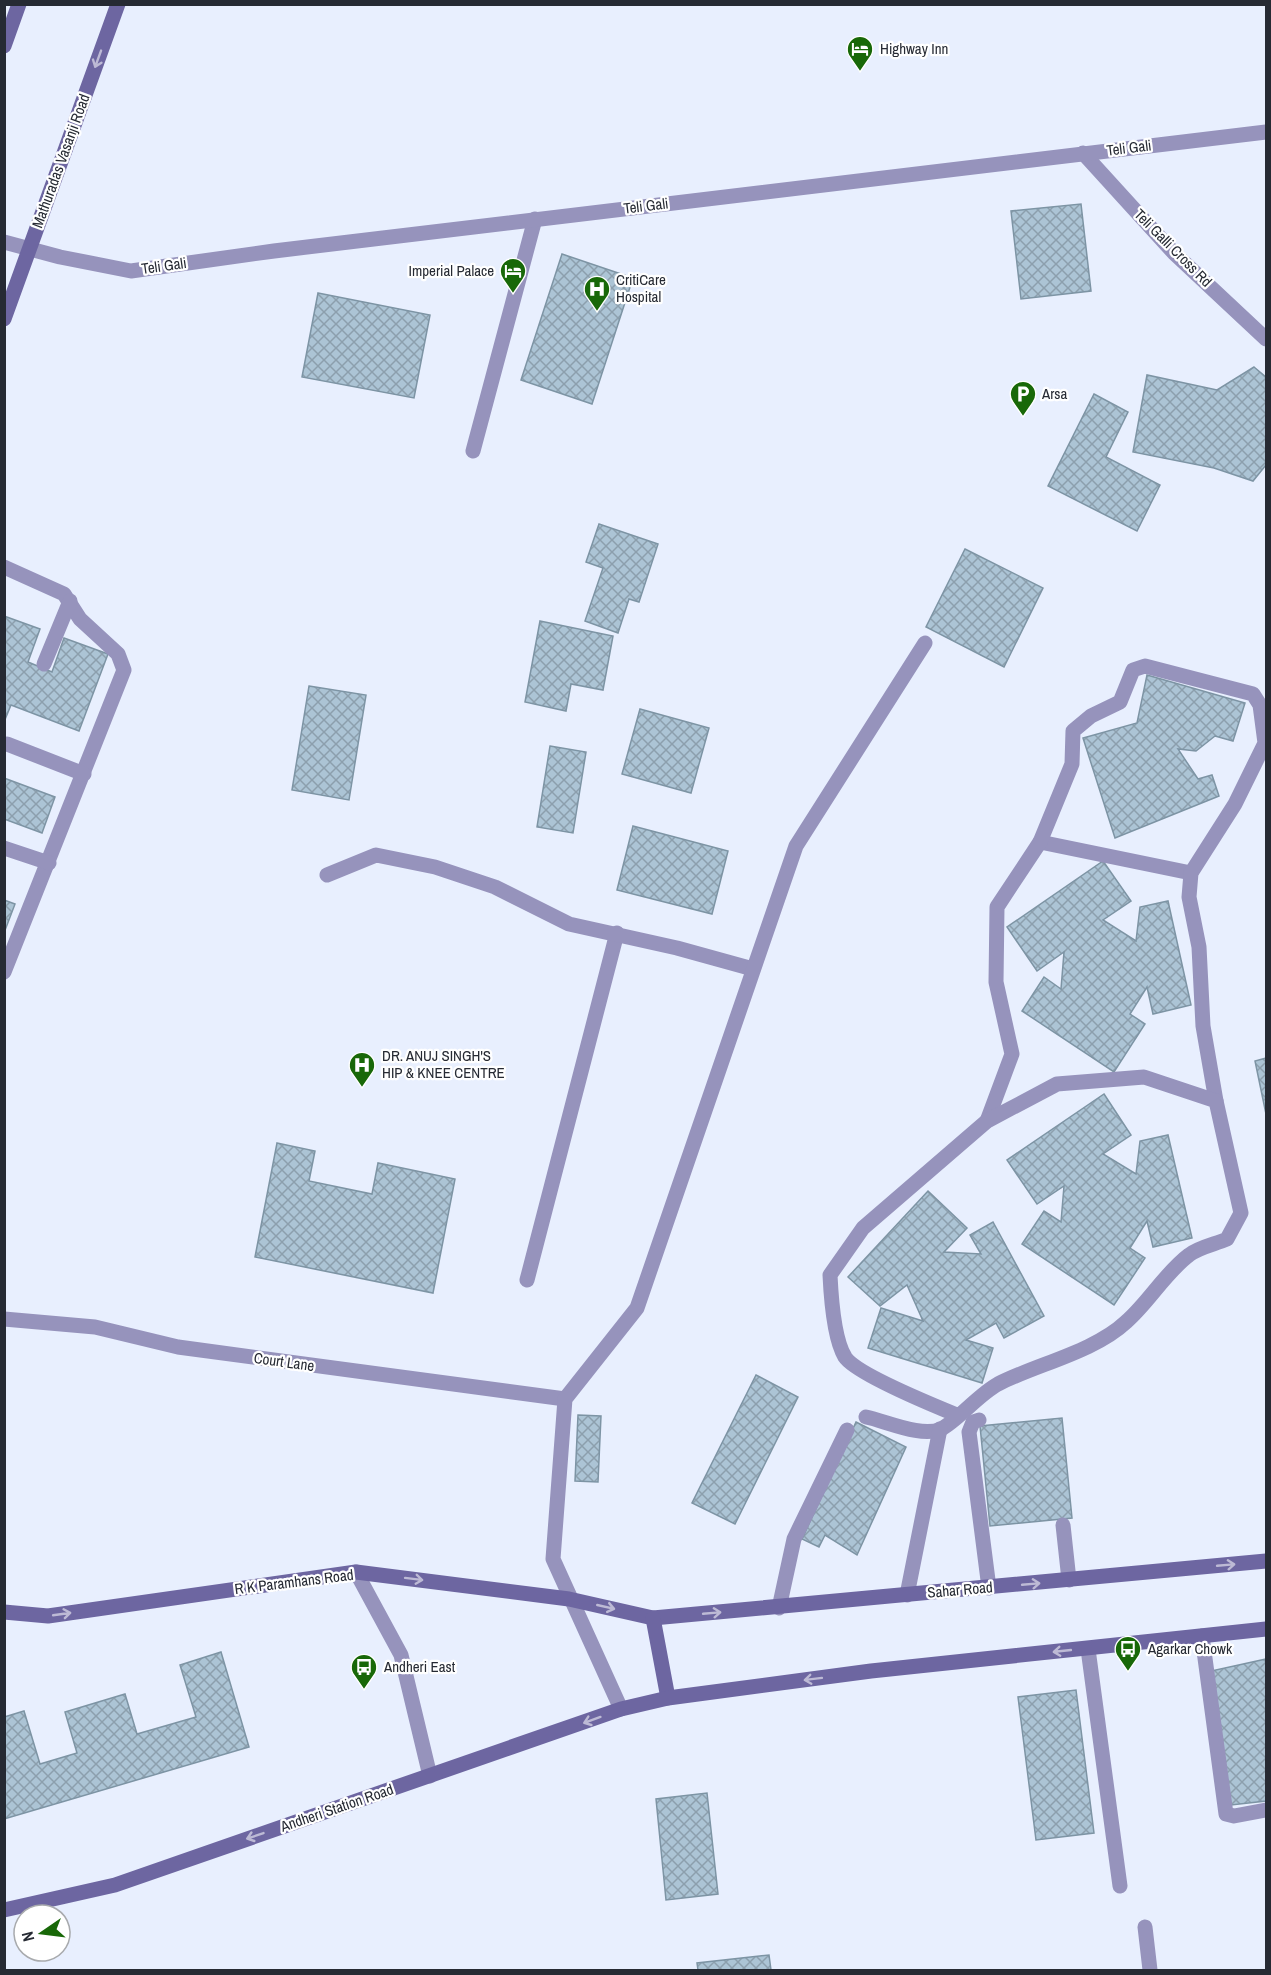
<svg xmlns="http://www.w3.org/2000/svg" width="1271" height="1975" font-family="'Archivo Narrow',sans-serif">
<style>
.building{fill:url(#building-cross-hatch);stroke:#7d94a4;stroke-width:1.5}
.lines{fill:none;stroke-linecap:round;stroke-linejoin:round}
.service{stroke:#9693bc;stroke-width:15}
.minor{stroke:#9693bc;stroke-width:15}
.tertiary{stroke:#9693bc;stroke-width:15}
.secondary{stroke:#6d66a1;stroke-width:15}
.oneway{stroke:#bdbad5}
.labels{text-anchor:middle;stroke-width:4.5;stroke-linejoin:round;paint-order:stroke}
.poi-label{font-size:15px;fill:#262a33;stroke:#fff;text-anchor:start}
.street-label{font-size:15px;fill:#262a33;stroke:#fff}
</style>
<defs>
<pattern id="building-cross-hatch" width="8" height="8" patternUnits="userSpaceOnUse" patternTransform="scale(1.5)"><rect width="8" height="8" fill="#acc4d5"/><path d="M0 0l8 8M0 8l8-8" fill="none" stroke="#8c9fad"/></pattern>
</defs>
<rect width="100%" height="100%" fill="#e8effe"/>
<g class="building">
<polygon points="1081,204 1091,291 1021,299 1011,211"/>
<polygon points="562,254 633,278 592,404 521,380"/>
<polygon points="318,293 430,315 414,398 302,377"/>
<polygon points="1254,367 1266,377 1266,465 1253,481 1214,468 1133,452 1147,375 1217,390"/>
<polygon points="1094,394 1128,412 1106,457 1160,485 1137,531 1048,486"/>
<polygon points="599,524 658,544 639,602 629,599 618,633 585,621 603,568 586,562"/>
<polygon points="965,549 1043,588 1004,667 926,627"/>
<polygon points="4,616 40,629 28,662 52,672 64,638 108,654 79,731 11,705 4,722"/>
<polygon points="540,621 613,636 603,690 571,684 566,711 525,702"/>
<polygon points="1147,675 1245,703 1233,741 1215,736 1196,751 1178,749 1198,779 1212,775 1219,796 1115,838 1083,738 1137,723"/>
<polygon points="309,686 366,695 349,800 292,790"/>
<polygon points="640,709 709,728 691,793 622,774"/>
<polygon points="550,746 586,752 573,833 537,827"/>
<polygon points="4,778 55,797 42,833 4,819"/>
<polygon points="633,826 728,851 712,914 617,890"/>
<polygon points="1103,861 1131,901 1103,920 1136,941 1140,907 1168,901 1191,1005 1153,1014 1147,987 1130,1014 1145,1024 1114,1072 1022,1011 1044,977 1061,989 1064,952 1037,971 1007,927"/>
<polygon points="4,900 15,904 4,933"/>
<polygon points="1266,1058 1266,1114 1255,1061"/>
<polygon points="1104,1094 1131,1135 1103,1154 1136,1174 1140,1141 1168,1135 1192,1238 1153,1247 1147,1221 1130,1248 1145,1258 1114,1305 1022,1244 1044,1211 1061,1222 1064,1186 1037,1204 1007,1160"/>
<polygon points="277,1143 315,1151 309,1181 372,1194 378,1163 455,1179 433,1293 255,1257"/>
<polygon points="928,1191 967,1228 944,1252 981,1254 970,1235 993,1222 1044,1316 1004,1338 996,1323 966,1340 993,1348 982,1383 868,1348 881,1308 923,1321 907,1285 880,1306 848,1277"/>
<polygon points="756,1375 798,1397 735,1524 692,1503"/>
<polygon points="578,1415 601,1416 598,1482 575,1481"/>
<polygon points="1062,1418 1072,1518 990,1526 980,1426"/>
<polygon points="856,1422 906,1447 857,1555 825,1535 819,1547 802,1539"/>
<polygon points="221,1652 249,1747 4,1819 4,1717 24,1711 40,1764 77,1753 65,1712 125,1694 137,1734 196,1717 180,1665"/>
<polygon points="1266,1659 1266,1801 1231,1805 1211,1671"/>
<polygon points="1076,1690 1094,1833 1036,1840 1018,1697"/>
<polygon points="707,1793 718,1894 666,1900 656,1799"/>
<polygon points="769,1955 771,1970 698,1970 697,1963"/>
</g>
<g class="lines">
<g class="service">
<polyline points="473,451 535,219"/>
<polyline points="527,1280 617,933"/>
<polyline points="979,1420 973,1422 969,1432 989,1588"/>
<polyline points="1063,1525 1069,1580"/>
<polyline points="356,1572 401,1655 430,1776"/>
</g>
<g class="minor">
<polyline points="1083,153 1174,253 1266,339"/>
<polyline points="4,567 64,594 80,619 118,654 124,670 4,972"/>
<polyline points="44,664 70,601"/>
<polyline points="7,744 84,774"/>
<polyline points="1040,842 1191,873"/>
<polyline points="4,848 49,863"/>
<polyline points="327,875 376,855 435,867 495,887 569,924 677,948 753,969"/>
<polyline points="987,1121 1012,1054 996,982 997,907 1040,842 1072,764 1073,731 1091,716 1120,702 1133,670 1145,666 1253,694 1260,705 1265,743 1235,804 1191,873 1189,897 1199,947 1203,1026 1216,1101"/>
<polyline points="4,1319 95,1327 178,1347 565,1399"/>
<path d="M866,1417C886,1421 922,1438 941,1429C957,1421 978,1395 998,1384C1037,1364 1094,1352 1126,1322C1149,1302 1165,1273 1189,1255C1199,1247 1216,1244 1227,1239L1241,1213L1216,1101L1144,1077L1057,1084L987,1121L863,1228L830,1275C831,1296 834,1339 845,1357C856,1374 935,1406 957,1415"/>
<polyline points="907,1595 940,1429"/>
<polyline points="779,1608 794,1539 847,1430"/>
<polyline points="1202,1636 1226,1814 1234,1816 1266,1810"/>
<polyline points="1088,1649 1120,1886"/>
<polyline points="621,1709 553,1559 565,1399 637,1308 796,846 925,643"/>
<polyline points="1145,1927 1150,1970"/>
</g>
<polyline class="tertiary" points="4,242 60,257 131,271 274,251 1266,132"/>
<g class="secondary">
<polyline points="4,46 19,4"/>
<polyline points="4,319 118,4"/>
<polyline points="4,1612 48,1616 356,1572 569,1599 653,1618 1266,1561"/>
<polyline points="653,1618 668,1698"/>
<polyline points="4,1910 115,1885 621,1709 668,1698 871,1671 1266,1629"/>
</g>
</g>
<defs><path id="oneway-shaft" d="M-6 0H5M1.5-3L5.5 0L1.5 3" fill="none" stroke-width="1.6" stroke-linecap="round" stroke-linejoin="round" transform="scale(1.5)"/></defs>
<g class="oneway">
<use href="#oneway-shaft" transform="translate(98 59) rotate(110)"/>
<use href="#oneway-shaft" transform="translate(1226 1565) rotate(-5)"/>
<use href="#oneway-shaft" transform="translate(414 1579) rotate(7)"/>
<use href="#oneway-shaft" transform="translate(1031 1584) rotate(-5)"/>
<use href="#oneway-shaft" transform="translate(606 1607) rotate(13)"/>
<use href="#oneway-shaft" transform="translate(712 1613) rotate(-5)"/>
<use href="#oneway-shaft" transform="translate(62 1614) rotate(-8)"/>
<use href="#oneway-shaft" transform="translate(1062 1651) rotate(174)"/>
<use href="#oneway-shaft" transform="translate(813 1679) rotate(173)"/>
<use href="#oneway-shaft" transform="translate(592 1720) rotate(160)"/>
<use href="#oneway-shaft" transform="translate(255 1836) rotate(161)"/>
</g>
<defs>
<g id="hotel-pin" transform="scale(1.35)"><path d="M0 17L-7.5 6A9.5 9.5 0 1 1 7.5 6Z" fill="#186808" stroke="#fff"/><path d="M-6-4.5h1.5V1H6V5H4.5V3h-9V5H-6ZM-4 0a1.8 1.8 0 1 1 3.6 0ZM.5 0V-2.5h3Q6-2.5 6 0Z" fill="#fff"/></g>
<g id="hospital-pin" transform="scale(1.35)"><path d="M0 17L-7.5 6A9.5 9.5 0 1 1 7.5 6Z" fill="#186808" stroke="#fff"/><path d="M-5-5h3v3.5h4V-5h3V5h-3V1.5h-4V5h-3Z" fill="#fff"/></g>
<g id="parking-pin" transform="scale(1.35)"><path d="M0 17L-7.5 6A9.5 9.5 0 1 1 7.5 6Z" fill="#186808" stroke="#fff"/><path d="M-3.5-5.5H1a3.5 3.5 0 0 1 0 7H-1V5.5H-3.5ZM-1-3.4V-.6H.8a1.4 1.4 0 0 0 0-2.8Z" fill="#fff"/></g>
<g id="bus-pin" transform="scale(1.35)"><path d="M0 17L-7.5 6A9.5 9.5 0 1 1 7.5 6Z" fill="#186808" stroke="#fff"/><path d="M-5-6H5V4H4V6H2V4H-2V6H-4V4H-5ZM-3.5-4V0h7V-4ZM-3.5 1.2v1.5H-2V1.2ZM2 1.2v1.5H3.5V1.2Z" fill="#fff"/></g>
</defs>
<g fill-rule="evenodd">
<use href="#hotel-pin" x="860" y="49"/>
<use href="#hotel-pin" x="513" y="271"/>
<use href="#hospital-pin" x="597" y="289"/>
<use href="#parking-pin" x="1023" y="394"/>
<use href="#hospital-pin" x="362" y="1065"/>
<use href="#bus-pin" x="1128" y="1649"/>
<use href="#bus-pin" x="364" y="1667"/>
</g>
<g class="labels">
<g class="poi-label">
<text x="880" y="54">Highway Inn</text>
<text x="494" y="276" text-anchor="end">Imperial Palace</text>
<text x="616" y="285">CritiCare<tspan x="616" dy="17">Hospital</tspan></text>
<text x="1042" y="399">Arsa</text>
<text x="382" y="1061">DR. ANUJ SINGH'S<tspan x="382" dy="17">HIP &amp; KNEE CENTRE</tspan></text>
<text x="1148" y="1654">Agarkar Chowk</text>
<text x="384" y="1672">Andheri East</text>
</g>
<g class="street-label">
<text transform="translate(1129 148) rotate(-7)" y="5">Teli Gali</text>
<text transform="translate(61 161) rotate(-70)" y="5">Mathuradas Vasanji Road</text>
<text transform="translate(646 206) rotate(-7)" y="5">Teli Gali</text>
<text transform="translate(1173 248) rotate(45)" y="5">Teli Galli Cross Rd</text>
<text transform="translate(164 266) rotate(-8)" y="5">Teli Gali</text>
<text transform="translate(284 1362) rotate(8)" y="5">Court Lane</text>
<text transform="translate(294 1582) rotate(-7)" y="5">R K Paramhans Road</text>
<text transform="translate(960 1590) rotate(-5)" y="5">Sahar Road</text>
<text transform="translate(337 1808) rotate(-19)" y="5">Andheri Station Road</text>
</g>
</g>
<rect width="1271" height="1975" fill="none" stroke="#262a33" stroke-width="12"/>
<g transform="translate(42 1933) rotate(256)"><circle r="28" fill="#ffffff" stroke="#a8aaad" stroke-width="1.5"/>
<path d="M0-4.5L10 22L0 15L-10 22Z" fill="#186808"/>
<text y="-9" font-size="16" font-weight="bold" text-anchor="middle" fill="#262a33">N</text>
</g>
</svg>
